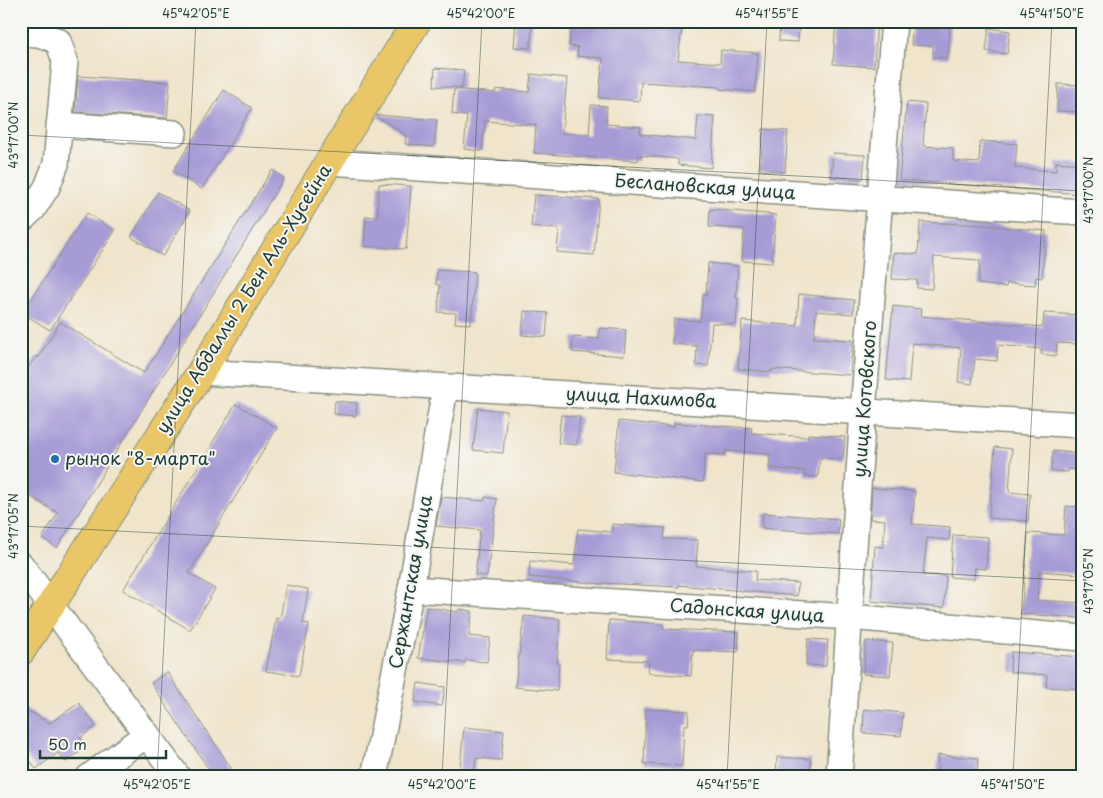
<svg xmlns="http://www.w3.org/2000/svg" width="1103" height="798" font-family="'Playpen Sans',sans-serif">
<style>
.building{fill:#a79bd6}
.lines{fill:none;stroke-linecap:round;stroke-linejoin:round}
.minor-casing{stroke:#88907f;stroke-width:28}
.major-casing{stroke:#88907f;stroke-width:30}
.minor{stroke:#fff;stroke-width:25}
.major{stroke:#e9c769;stroke-width:28}
.ticks{fill:none;stroke:#1f3d34;stroke-width:1;stroke-opacity:0.45}
.poi-dot{fill:#1f6fb2;stroke:#f6f6f2;stroke-width:2}
.labels{text-anchor:middle;stroke-width:4;stroke-linejoin:round;paint-order:stroke}
.street-label{font-size:18px;fill:#1f3d34;stroke:#f6f6f2}
.poi-label{font-size:18px;fill:#1f3d34;stroke:#f6f6f2;text-anchor:start}
.neatline{fill:none;stroke:#1f3d34;stroke-width:2}
.ticks-label{font-size:12px;text-anchor:middle;fill:#1f3d34}
</style>
<rect width="100%" height="100%" fill="#f6f6f2"/>
<filter id="ink" filterUnits="userSpaceOnUse"><feTurbulence type="fractalNoise" baseFrequency=".02" numOctaves="2"/><feDisplacementMap in="SourceGraphic" scale="10" xChannelSelector="R" yChannelSelector="G"/><feConvolveMatrix kernelMatrix="1 2 1 2 8 2 1 2 1" color-interpolation-filters="sRGB"/></filter>
<filter id="wash" filterUnits="userSpaceOnUse"><feTurbulence type="fractalNoise" baseFrequency=".0096" numOctaves="4" result="noise"/><feDisplacementMap in="SourceGraphic" scale="20" xChannelSelector="R" yChannelSelector="G"/><feGaussianBlur stdDeviation="1.12" result="paint"/><feColorMatrix in="noise" values="0 0 0 0 0 0 0 0 0 0 0 0 0 0 0 0 0 1.4 0 .05"/><feComposite in="paint" operator="in"/></filter>
<g filter="url(#wash)">
<rect width="100%" height="100%" fill="#f0e4ca"/>
<g id="blocks">
<g class="building">
<polygon points="516,21 533,21 530,48 514,47"/>
<polygon points="593,21 683,21 678,60 720,63 721,50 758,53 755,92 719,89 719,87 641,82 640,101 599,98 603,58 577,56 578,47 569,46 571,24 593,26"/>
<polygon points="780,21 799,21 798,42 779,41"/>
<polygon points="836,21 877,21 874,67 833,64"/>
<polygon points="913,23 950,25 948,58 933,57 933,46 911,45"/>
<polygon points="989,28 1010,31 1007,54 986,51"/>
<polygon points="435,68 464,70 462,88 434,86"/>
<polygon points="531,74 567,78 562,133 589,135 591,105 607,106 606,124 641,127 640,134 696,140 698,116 715,117 711,168 678,165 678,159 639,155 638,161 534,153 536,125 485,121 482,151 464,149 467,116 452,114 454,89 495,93 496,89 529,92"/>
<polygon points="78,76 170,82 167,118 75,112"/>
<polygon points="1058,84 1082,85 1082,112 1057,111"/>
<polygon points="224,90 252,108 202,189 173,171"/>
<polygon points="907,102 926,104 923,146 953,148 953,161 979,163 980,141 1017,144 1015,168 1056,171 1056,162 1082,164 1082,194 899,180"/>
<polygon points="377,115 437,120 434,147 405,144 406,135 376,116"/>
<polygon points="763,129 788,131 785,172 760,170"/>
<polygon points="833,153 865,155 863,179 831,177"/>
<polygon points="272,170 284,178 57,548 42,538 58,513 21,491 21,379 36,356 38,358 60,322 144,373"/>
<polygon points="379,184 411,186 406,249 364,246 366,216 377,217"/>
<polygon points="158,192 190,211 163,256 131,237"/>
<polygon points="534,195 599,199 594,255 557,252 559,229 531,227"/>
<polygon points="710,209 776,215 772,263 742,261 744,229 709,227"/>
<polygon points="87,213 115,231 50,330 22,313"/>
<polygon points="920,222 983,225 1046,231 1042,278 1036,277 1035,285 1007,283 1006,287 978,284 980,260 934,257 932,289 917,288 917,280 892,279 894,253 918,254"/>
<polygon points="708,263 738,266 736,298 738,298 736,325 712,323 708,366 696,365 697,346 672,344 674,319 700,321 703,295 706,296"/>
<polygon points="437,270 475,272 471,324 455,323 456,313 438,312 440,285 436,284"/>
<polygon points="799,294 854,300 853,314 816,311 814,338 853,340 850,375 772,369 772,372 738,369 742,321 797,326"/>
<polygon points="893,306 921,309 920,316 1043,327 1044,313 1079,315 1077,344 1057,343 1056,356 1041,354 1042,349 998,345 997,361 975,359 972,384 958,382 961,348 912,343 909,382 886,380"/>
<polygon points="524,311 548,313 546,337 522,335"/>
<polygon points="600,328 626,330 624,356 572,352 573,337 599,339"/>
<polygon points="335,401 357,403 356,416 334,414"/>
<polygon points="236,404 277,428 189,573 215,589 190,630 123,590"/>
<polygon points="478,408 507,411 503,453 473,450"/>
<polygon points="561,415 580,417 577,445 558,443"/>
<polygon points="619,421 674,427 674,423 752,428 751,433 808,437 808,434 845,437 843,459 820,458 818,477 805,476 805,471 769,468 770,454 725,451 725,455 705,454 703,482 614,472"/>
<polygon points="995,447 1012,449 1009,492 1030,494 1028,521 989,518"/>
<polygon points="1053,451 1082,454 1082,470 1068,469 1068,472 1051,471"/>
<polygon points="872,488 915,491 912,524 950,527 949,540 927,538 923,575 946,576 944,608 871,601 875,546 883,547 885,520 870,519"/>
<polygon points="441,497 484,501 485,497 497,499 487,576 475,575 480,530 436,526"/>
<polygon points="1066,506 1082,507 1079,574 1039,571 1037,600 1082,603 1082,618 1021,614 1028,533 1064,535"/>
<polygon points="763,513 839,519 838,534 762,528"/>
<polygon points="612,524 665,528 664,539 698,540 696,566 756,571 755,580 798,583 797,596 679,585 679,587 603,583 603,584 529,577 530,561 574,565 578,529 612,532"/>
<polygon points="953,535 988,537 986,569 975,568 974,579 950,577"/>
<polygon points="286,585 308,589 303,623 309,624 299,676 266,671 276,618 280,619"/>
<polygon points="427,607 458,612 459,609 472,611 469,636 490,638 487,662 466,660 465,663 418,658"/>
<polygon points="524,616 560,619 557,664 559,664 557,691 515,687"/>
<polygon points="609,620 663,624 663,629 739,632 738,652 693,650 691,676 648,673 649,661 607,659"/>
<polygon points="808,639 828,640 826,666 806,665"/>
<polygon points="866,641 893,643 890,676 863,674"/>
<polygon points="1011,652 1082,657 1082,689 1046,687 1047,675 1010,672"/>
<polygon points="167,672 237,777 214,777 151,683"/>
<polygon points="418,683 445,687 442,706 415,702"/>
<polygon points="79,703 96,726 80,738 87,747 65,762 58,753 36,769 21,748 21,707 50,723"/>
<polygon points="646,709 689,711 688,725 684,725 682,766 644,764"/>
<polygon points="864,709 903,713 901,736 863,733"/>
<polygon points="464,727 504,731 501,760 476,758 474,777 459,777"/>
<polygon points="938,755 978,758 977,777 937,777"/>
<polygon points="777,757 811,759 810,777 776,777"/>
</g>
</g>
</g>
<g filter="url(#ink)">
<use href="#blocks" fill-opacity="0" stroke="#88907f" stroke-width="1"/>
<g class="lines">
<g class="minor-casing">
<g id="minor">
<polyline points="21,33 39,34 58,41 65,61 56,164 47,187 33,209 21,220"/>
<polyline points="59,125 174,133"/>
<polyline points="329,162 1082,212"/>
<path d="M201,372C495,391 788,406 1082,425"/>
<polyline points="21,565 178,777"/>
<polyline points="411,589 850,617 1082,638"/>
<polyline points="89,777 147,734"/>
<polyline points="374,777 411,589 445,388"/>
<polyline points="839,777 863,411 894,21"/>
</g>
</g>
<g class="major-casing">
<polyline id="major" points="21,651 201,372 329,162 417,21"/>
</g>
<use href="#minor" class="minor"/>
<use href="#major" class="major"/>
</g>
</g>
<path class="ticks" d="M21,135L1082,191M21,526L1082,581M157,777L196,21M442,777L482,21M727,777L767,21M1013,777L1052,21"/>
<circle class="poi-dot" cx="55" cy="459" r="5"/>
<g class="labels">
<g class="street-label">
<text transform="translate(705 187) rotate(4)" y="6">Беслановская улица</text>
<text transform="translate(244 299) rotate(-58)" y="6">улица Абдаллы 2 Бен Аль-Хусейна</text>
<text transform="translate(641 398) rotate(3)" y="6">улица Нахимова</text>
<text transform="translate(865 399) rotate(-86)" y="6">улица Котовского</text>
<text transform="translate(411 582) rotate(-80)" y="6">Сержантская улица</text>
<text transform="translate(747 611) rotate(4)" y="6">Садонская улица</text>
</g>
<g class="poi-label">
<text x="65" y="465">рынок "8-марта"</text>
</g>
</g>
<rect width="1103" height="798" fill="none" stroke="#f6f6f2" stroke-width="55"/>
<path d="M40 750v8h126v-8" fill="none" stroke="#1f3d34" stroke-width="2.5"/>
<text x="48" y="750" font-size="15" fill="#1f3d34" stroke="#f6f6f2" stroke-width="4" paint-order="stroke">50 m</text>
<rect x="28" y="28" width="1048" height="742" class="neatline"/>
<g class="ticks-label">
<text x="196" y="18">45°42'05"E</text>
<text x="481" y="18">45°42'00"E</text>
<text x="767" y="18">45°41'55"E</text>
<text x="1052" y="18">45°41'50"E</text>
<text transform="translate(14 135) rotate(-90)" y="4">43°17'00"N</text>
<text transform="translate(1089 190) rotate(-90)" y="4">43°17'00"N</text>
<text transform="translate(14 526) rotate(-90)" y="4">43°17'05"N</text>
<text transform="translate(1089 581) rotate(-90)" y="4">43°17'05"N</text>
<text x="157" y="789">45°42'05"E</text>
<text x="442" y="789">45°42'00"E</text>
<text x="728" y="789">45°41'55"E</text>
<text x="1013" y="789">45°41'50"E</text>
</g>
</svg>
